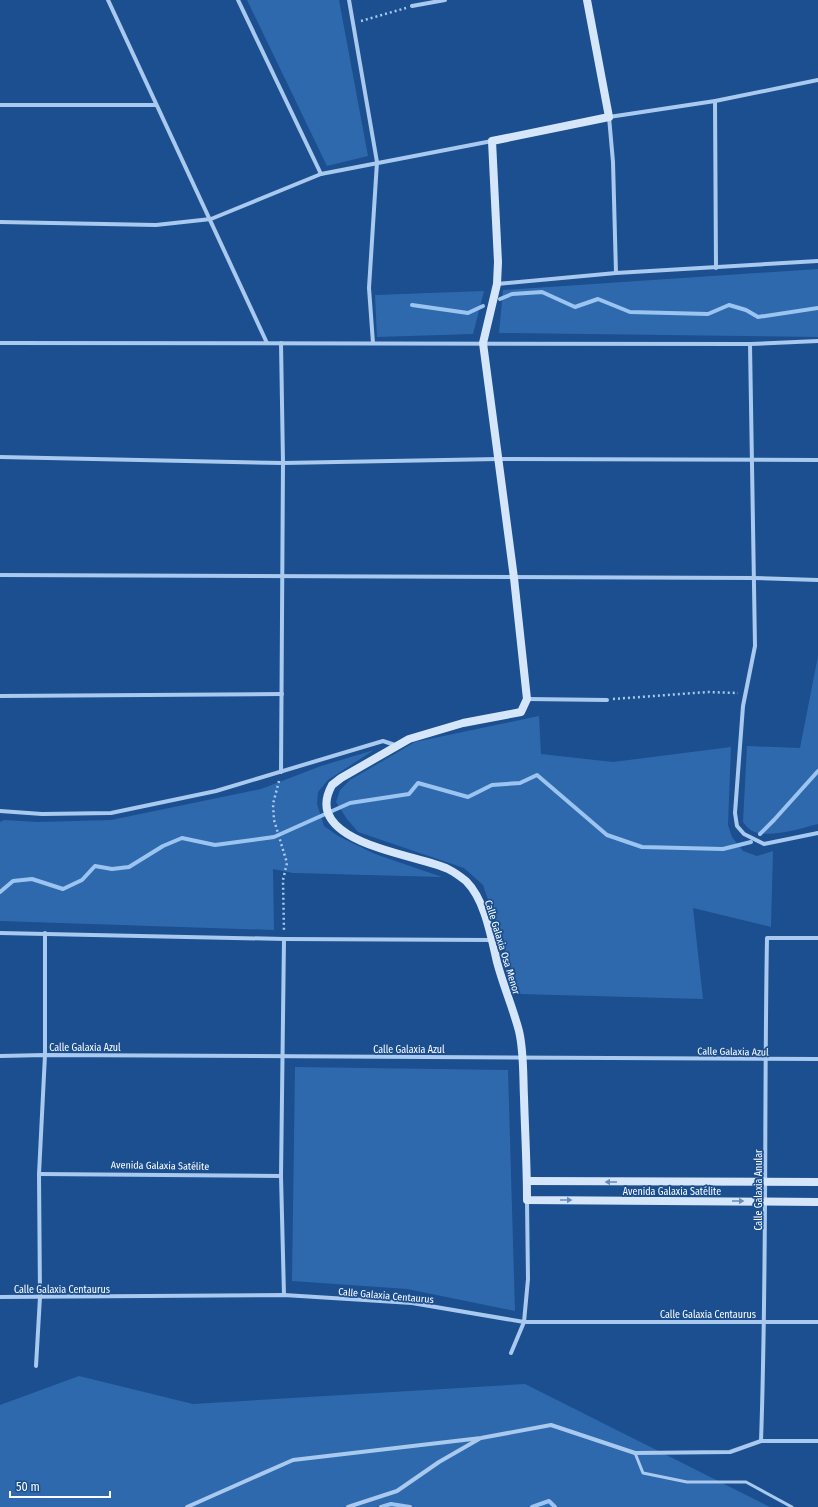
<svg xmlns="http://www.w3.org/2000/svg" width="818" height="1507" font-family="'Fira Sans Condensed',sans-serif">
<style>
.green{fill:#2e69ad}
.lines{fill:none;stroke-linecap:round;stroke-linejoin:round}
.stream{stroke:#9cc4f0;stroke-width:4}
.path{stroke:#a9c9ee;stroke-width:2.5;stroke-dasharray:2 3;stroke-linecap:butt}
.lane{stroke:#a9c9ee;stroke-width:3}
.street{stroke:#a9c9ee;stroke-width:4}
.secondary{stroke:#d6e6fa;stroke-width:8}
.oneway{fill:#668bba}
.labels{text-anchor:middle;stroke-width:3.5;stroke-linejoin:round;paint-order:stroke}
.street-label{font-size:10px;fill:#fff;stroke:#1b4f8f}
</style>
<rect width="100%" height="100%" fill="#1b4f8f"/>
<g class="green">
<polygon points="247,0 339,0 368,156 327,166"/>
<polygon points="818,269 818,337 499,333 503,290"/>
<polygon points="484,291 473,334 377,337 375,295"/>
<path d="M818,656V824C799,829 777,836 758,833C751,832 747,827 743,822L747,746L800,748Z"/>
<polygon points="539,716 541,754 613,762 731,747 728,825 732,837 743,851 757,856 773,851 771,927 693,908 703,999 520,994 483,885 464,868 358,832 347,819 336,802 340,790 350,780 415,742"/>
<polygon points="374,750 328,780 318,792 317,804 324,826 338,836 375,854 442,877 293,873 273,869 274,930 0,921 0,822 4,820 38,822 111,820 261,789 321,766"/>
<polygon points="295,1067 508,1070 515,1311 407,1289 292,1281"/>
<polygon points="79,1376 193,1404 525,1384 770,1507 0,1507 0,1405"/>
</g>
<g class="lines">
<g class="stream">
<polyline points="500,299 512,294 542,292 575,307 598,299 630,312 708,314 729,305 746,310 758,317 818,308"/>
<polyline points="412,305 468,313 483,306"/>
<polyline points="760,834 774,820 818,771"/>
<polyline points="0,892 13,881 32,879 63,889 82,880 95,866 112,869 129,867 163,846 182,838 215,845 274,837 350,803 409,794 418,783 468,797 492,785 520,783 537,775 607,835 642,847 723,849 751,842"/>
<polyline points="381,1507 391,1504 410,1507"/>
<polyline points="532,1507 549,1501 555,1507"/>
</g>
<g class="path">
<polyline points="361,21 406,8"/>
<polyline points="613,699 708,692 738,693"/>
<polyline points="279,781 273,804 274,820 287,863 283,880 284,932"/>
</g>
<polyline class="lane" points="635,1453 643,1473 687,1482 746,1482 792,1507"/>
<g class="street">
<polyline points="108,0 267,343"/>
<polyline points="238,0 321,174"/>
<polyline points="349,0 377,162 369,288 373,343"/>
<polyline points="412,6 445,0"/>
<polyline points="715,101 716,268"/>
<polyline points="0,105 155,105"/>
<polyline points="0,222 156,225 211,219 321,174 492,141"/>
<polyline points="616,273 613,162 609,117 715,101 818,80"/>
<polyline points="497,284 616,273 818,261"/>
<polyline points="0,343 750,344 818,341"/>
<polyline points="281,343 283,463 281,772"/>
<polyline points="750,344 755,646 743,706 735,813 737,826 744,834 764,844 818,833"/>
<polyline points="0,457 283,463 498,459 818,460"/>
<polyline points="0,575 754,578 818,580"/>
<polyline points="0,696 282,694"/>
<polyline points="527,699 607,700"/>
<polyline points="0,811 42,814 111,813 216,791 383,741 395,745"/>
<polyline points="0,933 284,939 491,940"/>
<polyline points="284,939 281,1176 284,1295"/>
<polyline points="0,1056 45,1055 818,1059"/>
<polyline points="39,1174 281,1176"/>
<polyline points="0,1297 284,1295 412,1303 524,1322 818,1322"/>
<polyline points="511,1353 524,1322 528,1279 527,1200"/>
<polyline points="36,1366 40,1297 39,1174 45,1055 45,933"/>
<path d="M761,1441C767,1273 764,1106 767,938H818"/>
<polyline points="187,1507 293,1460 481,1438 551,1425 635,1453 730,1452 761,1441 818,1441"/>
<polyline points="348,1507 397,1491 439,1462 479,1439"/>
</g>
<g class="secondary">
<path d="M587,0L609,117L492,141L498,262L497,284L483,343L514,578L527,699L521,712L463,723L409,739L341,778L332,785C300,843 416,854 448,869C454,872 461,877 466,881C485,900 491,936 497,962C503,985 513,1008 519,1031C524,1052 523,1076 524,1097C525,1132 527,1166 527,1200L818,1202"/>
<polyline points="527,1181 818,1182"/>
</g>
</g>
<defs><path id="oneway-solid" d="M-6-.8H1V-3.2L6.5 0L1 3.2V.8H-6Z"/></defs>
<g class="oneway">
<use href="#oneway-solid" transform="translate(611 1182) rotate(-180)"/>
<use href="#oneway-solid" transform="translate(566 1200)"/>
<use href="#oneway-solid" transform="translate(738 1201)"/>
</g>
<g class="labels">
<g class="street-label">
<text transform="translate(503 947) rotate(73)" y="4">Calle Galaxia Osa Menor</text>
<text x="85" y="1051">Calle Galaxia Azul</text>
<text x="409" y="1053">Calle Galaxia Azul</text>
<text transform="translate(733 1051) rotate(1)" y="4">Calle Galaxia Azul</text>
<text transform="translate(160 1165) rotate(1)" y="4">Avenida Galaxia Satélite</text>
<text transform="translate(758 1190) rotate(-90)" y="4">Calle Galaxia Anular</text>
<text x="672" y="1195">Avenida Galaxia Satélite</text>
<text x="62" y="1293">Calle Galaxia Centaurus</text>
<text transform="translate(386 1295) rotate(5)" y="4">Calle Galaxia Centaurus</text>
<text x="708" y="1318">Calle Galaxia Centaurus</text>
</g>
</g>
<path d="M10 1491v6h100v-6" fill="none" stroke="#ffffff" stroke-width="2"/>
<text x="16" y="1491" font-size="12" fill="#ffffff" stroke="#1b4f8f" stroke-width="3" paint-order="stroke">50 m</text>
</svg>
